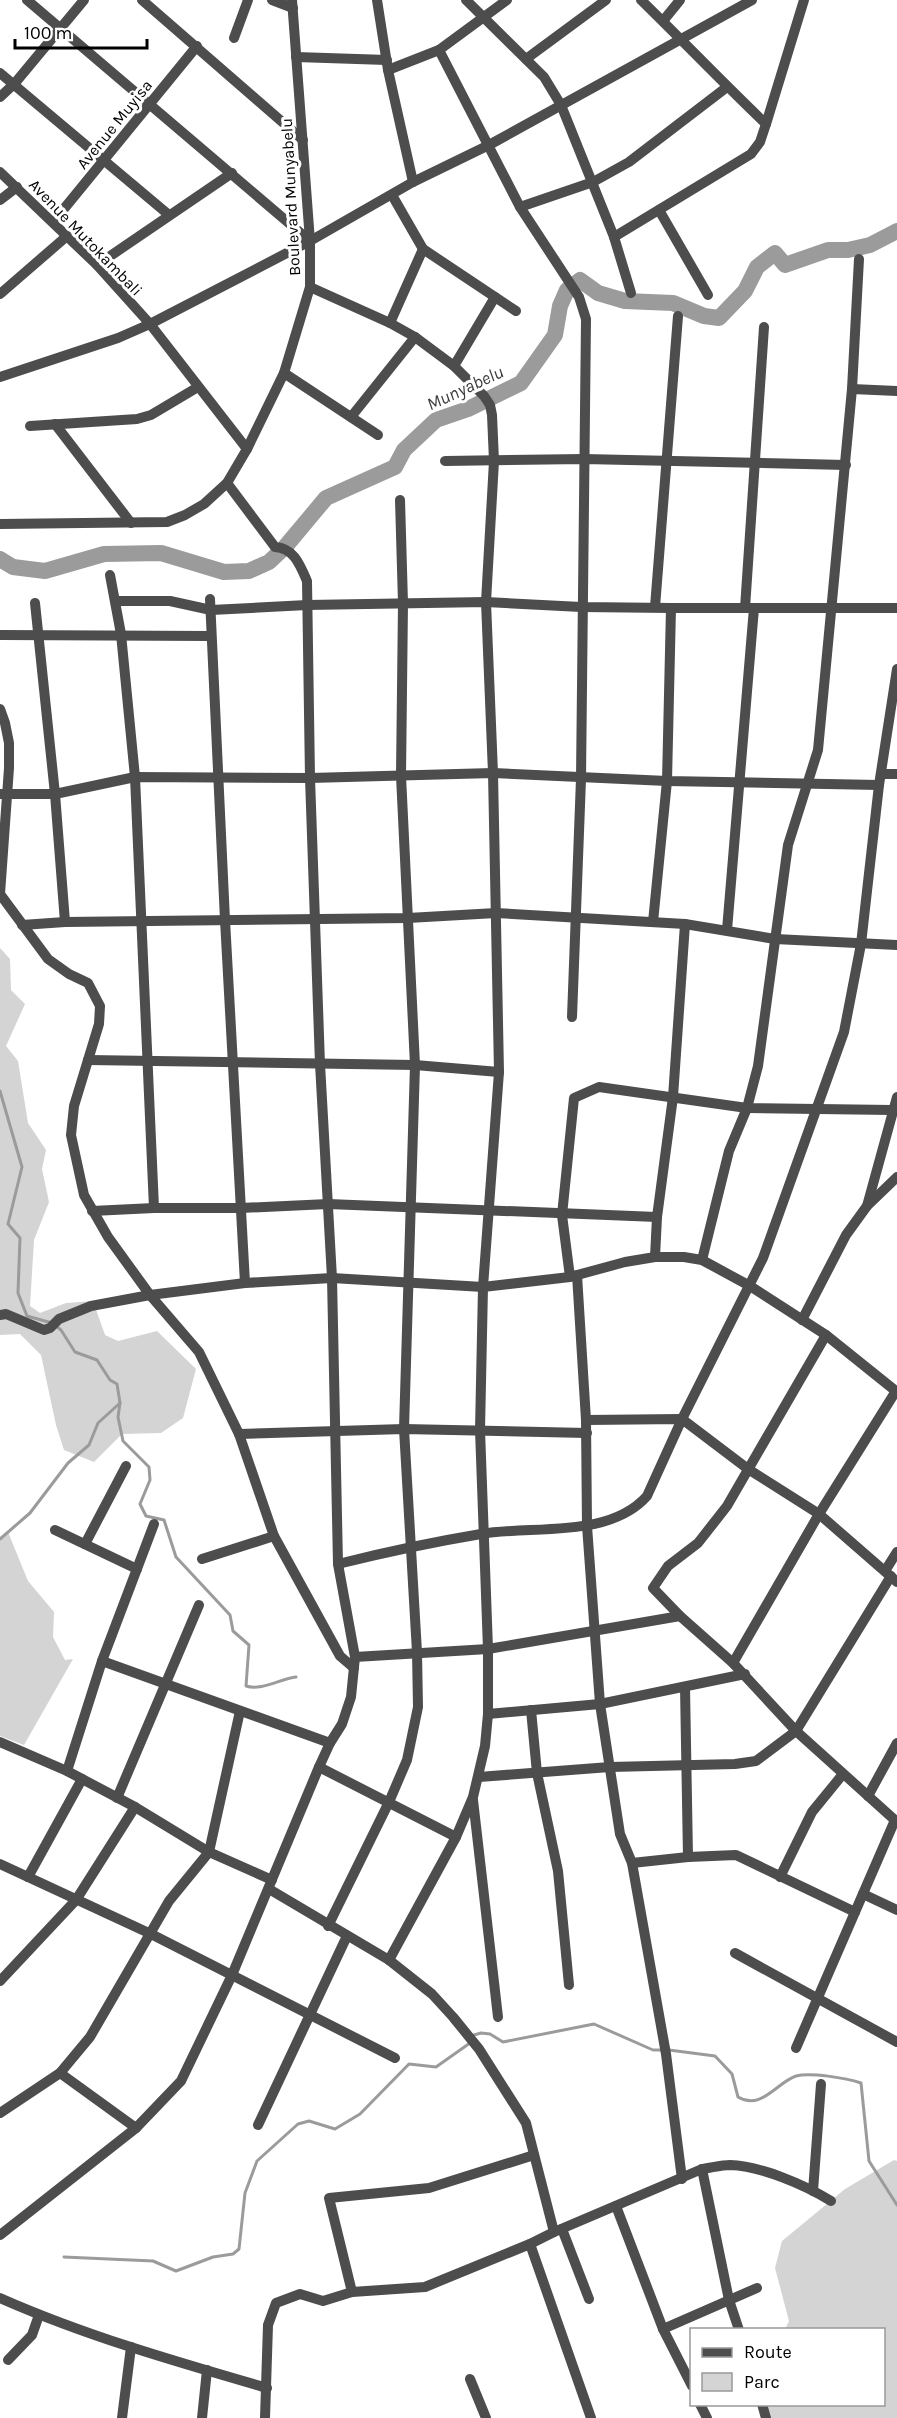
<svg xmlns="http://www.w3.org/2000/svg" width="897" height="2418" font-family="Karla,sans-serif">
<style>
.green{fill:#d4d4d4}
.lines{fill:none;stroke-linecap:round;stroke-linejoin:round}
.stream{stroke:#9b9b9b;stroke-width:3}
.river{stroke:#9b9b9b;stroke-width:16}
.minor{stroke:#4d4d4d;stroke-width:10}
.labels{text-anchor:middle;stroke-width:6;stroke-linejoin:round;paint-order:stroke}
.street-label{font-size:16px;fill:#000;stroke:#fff}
.water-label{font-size:18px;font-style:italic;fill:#3c3c3c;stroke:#fff}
</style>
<rect width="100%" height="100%" fill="#fff"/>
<g class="green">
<polygon points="0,948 10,959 11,990 25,1004 6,1046 18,1061 28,1123 46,1150 42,1169 49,1202 34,1240 30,1306 40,1313 66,1303 93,1301 105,1335 118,1341 157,1331 196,1369 183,1418 161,1433 122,1434 94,1462 64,1450 56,1425 41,1355 20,1334 0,1335"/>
<polygon points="8,1532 28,1581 54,1612 53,1637 65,1660 73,1659 24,1745 0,1736 0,1537"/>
<polygon points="894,2160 897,2161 897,2418 768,2418 768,2405 884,2404 884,2330 785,2329 789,2321 775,2268 782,2241 845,2189"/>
</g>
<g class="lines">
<g class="stream">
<path d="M0,1091L22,1167L8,1224L20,1238L18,1293L27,1316L52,1323L61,1330L75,1352L97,1360L110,1380L117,1384L120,1403L118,1417L123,1441L149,1467L150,1480L140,1504L146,1516L164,1520L176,1557L230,1615L233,1631L249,1645L246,1686C261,1691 280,1679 296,1677"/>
<polyline points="0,1539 30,1513 68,1463 89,1445 98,1423 120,1403"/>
<polyline points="474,2035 481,2033 490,2034 503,2042 594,2024 653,2050 664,2050"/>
<path d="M669,2050L715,2056L732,2074L738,2097C761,2111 776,2083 796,2076C810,2072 846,2078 861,2083L869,2161L897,2205"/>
<polyline points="64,2257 153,2261 176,2271 213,2257 233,2254 239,2249 245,2193 257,2161 298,2124 309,2121 335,2129 360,2114 409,2064 436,2067 470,2043"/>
</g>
<polyline class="river" points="0,559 13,567 45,571 104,554 161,553 224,572 249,571 269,562 285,547 326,498 395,467 404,450 436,420 468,409 521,383 555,335 560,306 567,290 580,280 598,293 625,301 673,303 704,316 719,318 745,291 757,267 775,253 785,265 828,250 848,250 870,245 897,231"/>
<g class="minor">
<polyline points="27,0 310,241"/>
<polyline points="142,0 303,140"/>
<polyline points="272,0 293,8"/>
<polyline points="377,0 388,70 413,182"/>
<polyline points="466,0 544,77 561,105 614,237 631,293"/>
<path d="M641,0C683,41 723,83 766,124"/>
<polyline points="663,21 680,0"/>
<polyline points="234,38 248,0"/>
<polyline points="439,50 520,207 579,297 586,319 581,779 572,1017"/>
<polyline points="296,57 387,60"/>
<polyline points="526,59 606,0"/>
<polyline points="388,70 439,50 507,0"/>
<polyline points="0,73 169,215"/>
<polyline points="0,97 15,83 84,0"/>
<polyline points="0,172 97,265 150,324 247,449"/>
<polyline points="392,195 423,249 516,311"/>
<polyline points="0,200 17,187"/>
<polyline points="520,207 593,182 629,162 727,87"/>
<polyline points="659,210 708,295"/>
<polyline points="54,221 197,46"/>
<polyline points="614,237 751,154 760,142 766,124 804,0"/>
<polyline points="97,265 232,173"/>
<polyline points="310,287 390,323 415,337 454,366 484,396 490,405 492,415 494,461 486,602 493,773 499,1072 483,1287 480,1430 488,1649 488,1714 485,1746 473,1797 456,1837 389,1960"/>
<polyline points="0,294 67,236"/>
<polyline points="390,323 423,249"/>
<polyline points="454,366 495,297"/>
<polyline points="284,373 378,435"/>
<polyline points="0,377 118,338 150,324 310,241 413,182 489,145 752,0"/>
<polyline points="852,389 897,391"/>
<polyline points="351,417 415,337"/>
<polyline points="55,424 131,523"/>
<polyline points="30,426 137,419 151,415 198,387"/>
<polyline points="445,461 584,459 846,465"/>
<polyline points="0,524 167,522 185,515 204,504 227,483 247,449 284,373 310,287 310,241 292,0"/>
<polyline points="110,575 121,634 135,777 154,1208"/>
<polyline points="210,599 225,920 245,1283"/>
<polyline points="115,601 170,601 211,610 307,605 486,602 581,607 671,608 897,608"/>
<polyline points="35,603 55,794 65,922"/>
<polyline points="655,607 678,316"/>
<polyline points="745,608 764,327"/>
<polyline points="0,635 211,636"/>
<polyline points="0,709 5,723 9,743 9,768 0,894 48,959 69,974 88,983 100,1006 99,1024 74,1106 71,1135 84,1195 108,1237 150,1295 199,1352 239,1434 274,1536 340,1656 354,1668"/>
<polyline points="881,774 897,774"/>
<polyline points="0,794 55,794 135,777 310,778 493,773 667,781 879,785"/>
<polyline points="653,922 667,781 671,608"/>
<polyline points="22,925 65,922 408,918 496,913 685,924 775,939 897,945"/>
<polyline points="727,930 754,608"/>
<polyline points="88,1060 415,1065 499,1072"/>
<polyline points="867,1206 897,1097"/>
<polyline points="92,1211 154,1208 241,1208 328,1204 657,1217"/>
<polyline points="655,1257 657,1217 673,1097 685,924"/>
<polyline points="702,1260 729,1151 747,1108 758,1066 788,845 818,750 852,389 859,259"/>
<polyline points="577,1275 586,1420 587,1526 600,1704 620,1834 632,1863 666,2054 682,2179"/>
<polyline points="570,1277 562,1215 574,1098 599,1087 747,1108 892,1110"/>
<polyline points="0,1315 6,1314 44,1330 50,1328 59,1319 91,1306 150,1295 245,1283 332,1278 483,1287 570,1277 625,1262 655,1257 684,1257 702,1260 750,1286 826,1335 897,1392"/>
<polyline points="802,1320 846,1235 867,1206 897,1177"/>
<polyline points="826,1335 727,1506 698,1543 668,1566 653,1588 680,1616 733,1663 796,1731 897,1822"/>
<polyline points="586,1420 682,1419 748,1469 819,1514 897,1582"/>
<polyline points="239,1434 404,1429 587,1433"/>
<polyline points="55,1530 137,1569"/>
<polyline points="85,1544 126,1466"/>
<polyline points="202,1559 274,1536"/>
<path d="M338,1564C386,1552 433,1542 481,1534C532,1525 609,1539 647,1496L682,1419L763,1258L844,1032L861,944L879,785L897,669"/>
<polyline points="885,1571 897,1552"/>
<polyline points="355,1657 488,1649 680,1616"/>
<polyline points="102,1661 330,1743"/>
<polyline points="733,1663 819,1514 896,1391"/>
<polyline points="685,1687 688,1857"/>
<polyline points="531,1710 537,1773 558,1871 569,1985"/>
<polyline points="488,1714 600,1704 745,1674"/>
<polyline points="0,1742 67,1771 135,1807 209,1852 272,1880"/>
<polyline points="319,1767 456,1837"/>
<polyline points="67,1771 102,1661 154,1524"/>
<polyline points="479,1777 610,1767 735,1764 756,1761 796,1731 891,1576"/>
<polyline points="868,1796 897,1743"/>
<polyline points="117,1798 199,1605"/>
<polyline points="473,1800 498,2017"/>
<polyline points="632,1863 688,1857 736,1855 855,1912"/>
<polyline points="0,1864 151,1934 395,2058"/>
<polyline points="28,1877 82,1779"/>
<polyline points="780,1877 812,1812 843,1774"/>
<polyline points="269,1889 389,1960 432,1994 453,2017 479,2049 526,2123 554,2232"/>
<polyline points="863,1894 897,1910"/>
<polyline points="328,1926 389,1802 407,1760 418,1707 417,1652 404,1429 415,1065 401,776 403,603 400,500"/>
<polyline points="735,1953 897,2042"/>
<polyline points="0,1981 76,1900 135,1807"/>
<polyline points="796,2048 895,1820"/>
<polyline points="60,2073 136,2128"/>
<polyline points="0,2113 60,2073 90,2037 169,1901 209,1852 240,1711"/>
<polyline points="258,2125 347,1936"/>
<polyline points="702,2169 729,2300 739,2330"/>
<polyline points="813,2191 821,2084"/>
<polyline points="616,2206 663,2329 692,2386"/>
<polyline points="562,2229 589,2299"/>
<path d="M0,2235L136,2128L181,2081L232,1975L319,1767L330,1743L342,1724L351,1697L355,1657L338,1564L332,1278L320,1064L310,778L307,581C300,565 294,548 275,547L227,483"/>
<polyline points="530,2244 591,2418"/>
<polyline points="352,2292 329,2198 429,2188 534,2155"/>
<path d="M0,2298C86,2336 177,2362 267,2388"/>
<polyline points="663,2329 757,2288"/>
<polyline points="8,2360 32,2335 39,2315"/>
<polyline points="470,2379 486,2418"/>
<polyline points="700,2404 707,2418"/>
<polyline points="762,2404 766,2418"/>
<polyline points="122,2418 131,2347"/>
<polyline points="202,2418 207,2370"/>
<path d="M265,2418L268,2325L276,2303L300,2294L323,2301L352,2292L425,2287L530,2244L554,2232L702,2169C711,2168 721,2165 730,2165C761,2166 805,2185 831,2201"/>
</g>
</g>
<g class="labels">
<g class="street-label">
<text transform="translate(114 124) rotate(-51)" y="6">Avenue Muyisa</text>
<text transform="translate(290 197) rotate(-93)" y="6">Boulevard Munyabelu</text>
<text transform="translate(86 237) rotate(46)" y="6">Avenue Mutokambali</text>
</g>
<g class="water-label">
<text transform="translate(465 388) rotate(-25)" y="6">Munyabelu</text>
</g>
</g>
<rect x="690" y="2328" width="195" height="78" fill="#ffffff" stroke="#999999" stroke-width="1.5"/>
<rect x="702" y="2348" width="30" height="9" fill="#4d4d4d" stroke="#999999" stroke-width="1.5"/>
<text x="744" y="2358" font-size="18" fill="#000000">Route</text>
<rect x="702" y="2373" width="30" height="18" fill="#d4d4d4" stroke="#999999" stroke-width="1.5"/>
<text x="744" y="2388" font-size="18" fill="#000000">Parc</text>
<path d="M15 39v9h132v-9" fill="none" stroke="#000000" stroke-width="3"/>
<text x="24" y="39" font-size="18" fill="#000000" stroke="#ffffff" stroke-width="4.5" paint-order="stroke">100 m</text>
</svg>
